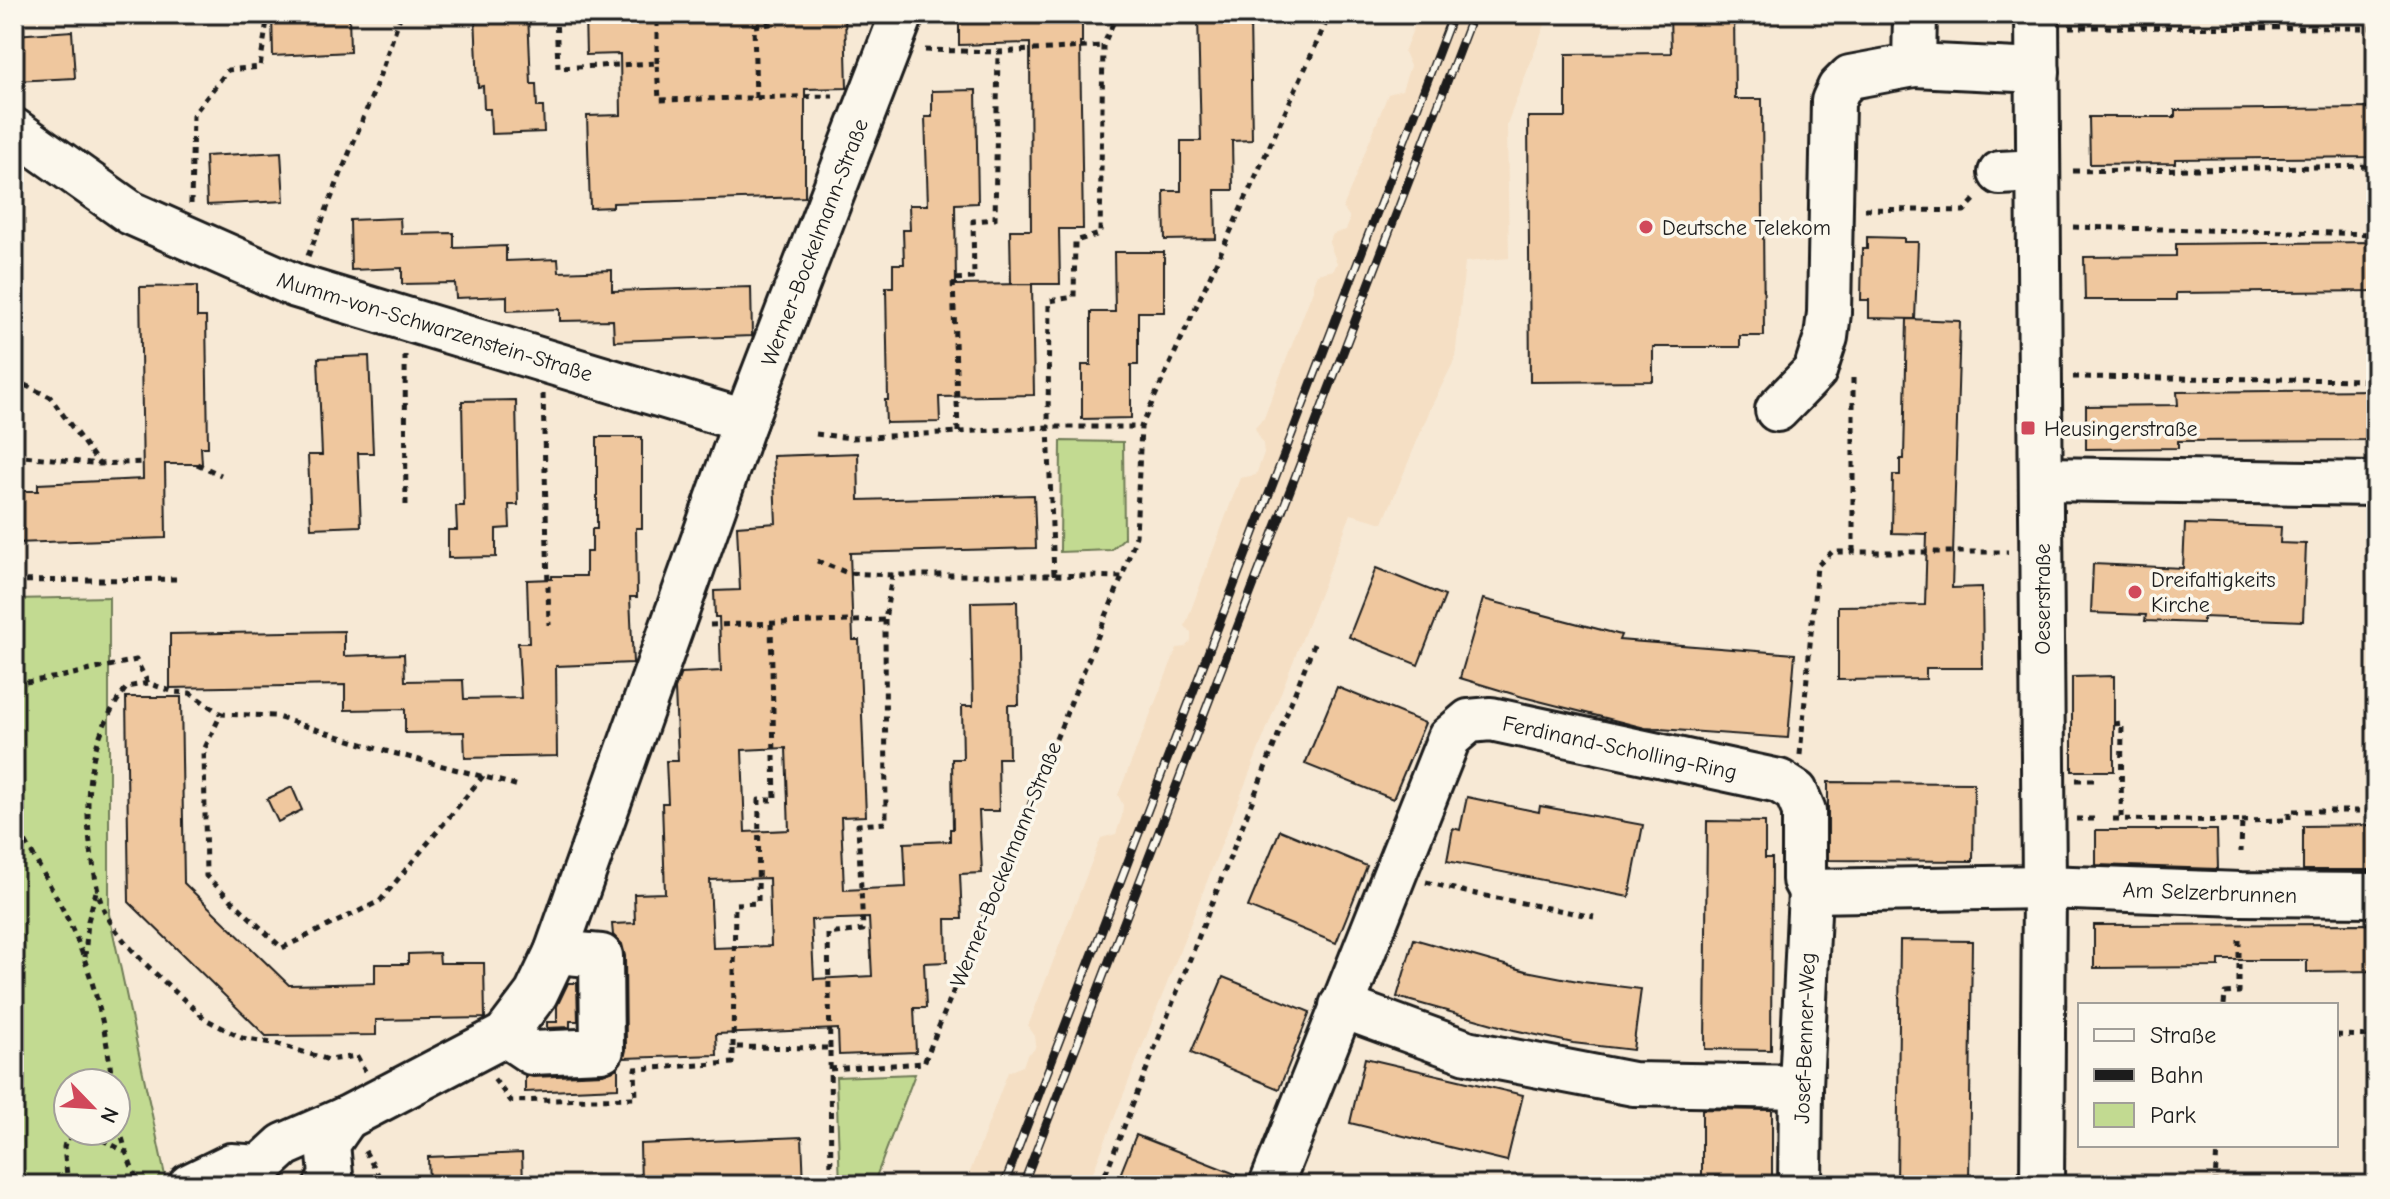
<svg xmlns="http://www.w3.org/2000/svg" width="2390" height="1199" font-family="'Comic Neue',sans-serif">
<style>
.built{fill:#f5dfc4}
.green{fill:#c2da91;stroke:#6f7b56;stroke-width:2;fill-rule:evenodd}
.building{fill:#efc79e;stroke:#1c1c1c;stroke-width:2;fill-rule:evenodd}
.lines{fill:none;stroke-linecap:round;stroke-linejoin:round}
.minor-casing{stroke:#1c1c1c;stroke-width:48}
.path{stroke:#1c1c1c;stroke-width:5;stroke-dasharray:6 6;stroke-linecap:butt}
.minor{stroke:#fbf7ec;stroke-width:42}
.rail-casing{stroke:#1c1c1c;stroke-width:9}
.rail{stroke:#fbf7ec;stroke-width:6;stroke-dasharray:18;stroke-linecap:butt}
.poi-dot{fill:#d1495b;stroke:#fbf7ec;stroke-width:3}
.labels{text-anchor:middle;stroke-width:7;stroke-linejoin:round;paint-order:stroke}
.poi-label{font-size:22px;fill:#1c1c1c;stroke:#fbf7ec;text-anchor:start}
.street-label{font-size:22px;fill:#1c1c1c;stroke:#fbf7ec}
</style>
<rect width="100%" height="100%" fill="#f7e9d5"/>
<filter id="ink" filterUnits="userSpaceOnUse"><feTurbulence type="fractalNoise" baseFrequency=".0125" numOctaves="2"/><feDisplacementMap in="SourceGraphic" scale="16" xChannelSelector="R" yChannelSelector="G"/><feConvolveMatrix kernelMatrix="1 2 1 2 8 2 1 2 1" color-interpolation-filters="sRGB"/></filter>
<g filter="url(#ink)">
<polygon class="built" points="1419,14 1549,14 1507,124 1509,258 1465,262 1455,359 1432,405 1383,523 1351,514 1088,1185 965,1185 1008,1072 1023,1066 1027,1055 1034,1050 1036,1044 1035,1036 1028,1026 1101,838 1116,834 1122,816 1123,805 1118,795 1177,648 1185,647 1191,641 1191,632 1185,626 1240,478 1256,475 1264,453 1263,444 1255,428 1264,418 1313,290 1313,284 1317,274 1334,270 1337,263 1329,243 1333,234 1346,230 1349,223 1349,216 1343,208 1388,94 1402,90 1410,66 1404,52"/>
<g class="green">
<polygon points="1061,441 1123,442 1124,538 1111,550 1060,552"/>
<path d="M109,597V914L167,1185H14V599ZM68,1083H116V1131H68Z"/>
<polygon points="915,1074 873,1185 840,1185 836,1077"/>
</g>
<g class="building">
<polygon points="272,14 349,14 350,52 273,56"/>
<polygon points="475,14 528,14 531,84 536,84 537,107 543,107 544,132 491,134 490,109 484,109 483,86 478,87"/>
<polygon points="585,14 845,14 847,88 805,89 805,197 613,203 613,207 590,208 587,116 621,115 620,54 586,55"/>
<polygon points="1670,14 1734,14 1735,99 1762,99 1764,336 1740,336 1740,347 1653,347 1653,381 1530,382 1528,117 1566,117 1566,54 1671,53"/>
<polygon points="1082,16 1082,42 1080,42 1083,229 1059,229 1060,284 1011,284 1010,230 1031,230 1030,43 959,45 959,18"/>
<polygon points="1198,17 1250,17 1252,140 1232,141 1233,190 1215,190 1216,239 1165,240 1164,191 1181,191 1181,141 1201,141"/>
<polygon points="72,31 75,78 14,81 14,35"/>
<polygon points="976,90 978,203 955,204 956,285 1032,284 1034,395 939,397 940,422 886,423 885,400 888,400 886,287 893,287 893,264 904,264 903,230 910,230 909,205 928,205 925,117 932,117 932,91"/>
<polygon points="2376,108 2376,157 2175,159 2175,163 2090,164 2089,117 2175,117 2175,110"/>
<polygon points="281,152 284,201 207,205 205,156"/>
<polygon points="400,218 401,234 454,233 454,248 506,246 506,261 558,259 559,272 612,270 612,291 751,287 752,336 614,341 613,320 560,321 560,309 507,311 507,296 456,298 455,283 402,284 402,268 351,270 350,220"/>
<polygon points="1867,237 1904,238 1904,242 1918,242 1915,319 1869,318 1869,300 1861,300 1862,249 1867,249"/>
<polygon points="2376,242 2376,291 2176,293 2176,300 2085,300 2084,257 2176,256 2176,244"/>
<polygon points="1114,252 1164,252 1164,312 1138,312 1138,365 1131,365 1131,418 1082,419 1082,365 1091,365 1091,312 1115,312"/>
<polygon points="197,286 197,317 206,317 208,447 201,447 202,464 165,464 166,538 14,543 14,491 38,491 38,484 143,479 140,287"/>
<polygon points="1907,319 1960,321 1952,588 1982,587 1983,668 1926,668 1926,679 1838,680 1838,606 1925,605 1927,534 1892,533 1893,475 1900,475 1900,459 1904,459"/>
<polygon points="369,356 373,453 358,453 361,526 311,528 308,455 322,455 318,358"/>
<polygon points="2376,390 2376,440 2178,441 2178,448 2086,449 2086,406 2178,405 2177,392"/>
<polygon points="516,400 518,505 509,505 510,528 496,529 496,557 448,558 448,530 457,530 456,506 464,506 462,401"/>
<polygon points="597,437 642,437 642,528 636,528 637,597 630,597 633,663 556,666 557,756 465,758 464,732 405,733 405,709 345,710 345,685 170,688 170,634 344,631 344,656 404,654 405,681 463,680 464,699 521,698 518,643 529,643 527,580 552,579 552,576 586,576 586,552 592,552 592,529 597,529"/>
<path d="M858,453L859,500L1034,495L1036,548L850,553L853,640H859L866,816L841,817L844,890L906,887L904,843L950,841V829H953L952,759H963L962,706H973L971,602L1017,601L1019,705H1008L1009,758H998L999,811H979L982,873L960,874L962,919H946L947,962L924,963L926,1008H914L916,1052L839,1055L838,1029L716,1034L717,1055L624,1058L626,1050L625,956L622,944L613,935L612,924L635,923L634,894L665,893L662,803H668L666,761H678L675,689L681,673L721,671L719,617H715L714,591L740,590L737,526L776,523L773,456ZM786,748L789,830L745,832L742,750ZM769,878L771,946L713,948L710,880ZM869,918L872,976L814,979L811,920Z"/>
<polygon points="2185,524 2281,527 2280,543 2306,544 2303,621 2203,617 2203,623 2145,621 2146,615 2091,613 2093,564 2183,568"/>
<polygon points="1376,568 1445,596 1418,665 1349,637"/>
<polygon points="1483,599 1621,635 1619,640 1795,654 1788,738 1645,728 1523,697 1460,678"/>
<polygon points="2114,676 2114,771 2072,771 2072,677"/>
<polygon points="1337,687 1425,723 1393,799 1305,764"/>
<polygon points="126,697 181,697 184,883 289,985 375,983 375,964 408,964 408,954 439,953 440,963 484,963 485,1018 376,1020 376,1035 266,1036 129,902"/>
<polygon points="1828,782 1974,783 1973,861 1828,860"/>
<polygon points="292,787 302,810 278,822 267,799"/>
<polygon points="1467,797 1539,812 1540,806 1643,825 1629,897 1447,861 1453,828 1460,830"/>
<polygon points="1707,821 1765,822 1765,858 1772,858 1771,1050 1705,1049"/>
<polygon points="2376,825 2376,870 2303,870 2303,826"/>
<polygon points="1280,830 1367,866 1336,943 1248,907"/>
<polygon points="2096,830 2217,830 2218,869 2096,865"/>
<polygon points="2376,924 2376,971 2307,972 2307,960 2219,960 2219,967 2094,968 2094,925"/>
<polygon points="1414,939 1526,971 1583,982 1641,989 1633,1050 1573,1043 1514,1030 1397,997"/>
<polygon points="1900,940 1972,941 1969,1185 1897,1185"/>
<polygon points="1223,977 1310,1012 1279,1089 1191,1053"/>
<polygon points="568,983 577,983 578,1021 570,1021 570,1027 547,1028 547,1022 557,1022 557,1006"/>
<polygon points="1365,1058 1523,1095 1507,1161 1350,1123"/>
<polygon points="618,1068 618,1088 525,1092 525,1075 533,1077 603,1074"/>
<polygon points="1702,1109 1772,1110 1772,1185 1702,1185"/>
<polygon points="1136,1135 1248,1179 1248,1185 1116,1185"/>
<polygon points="802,1137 804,1185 641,1185 640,1144"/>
<polygon points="522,1153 523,1185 429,1185 428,1157"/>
</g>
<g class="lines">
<g class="minor-casing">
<g id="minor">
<polyline points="1915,14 1914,65 2038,71"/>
<polyline points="2037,14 2044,887 2042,1185"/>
<polyline points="14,130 131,213 296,286 745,421"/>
<polyline points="2000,173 2038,171"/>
<polyline points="1777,410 1815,371 1826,337 1829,313 1833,101 1839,88 1850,77 1914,65"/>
<polyline points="2041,479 2376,484"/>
<polyline points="1341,1006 1467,1052 1633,1084 1801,1087"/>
<polyline points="505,1035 532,1053 602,1050 601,956 556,952"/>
<polyline points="190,1185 231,1165 260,1167"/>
<polyline points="259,1185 260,1167 284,1145 346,1118 505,1035 536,994 556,952 745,421 902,14"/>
<polyline points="326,1185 331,1175 328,1144 346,1118"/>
<polyline points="1271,1185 1449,738 1469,721 1491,719 1779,781 1796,792 1804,811 1804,880 1810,891 2044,887 2241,894 2376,895"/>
<polyline points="1800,1185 1801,1087 1810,891"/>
</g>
</g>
<g class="path">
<polyline points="556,14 558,68 657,63 659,100 833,96"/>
<polyline points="2069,27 2376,28"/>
<polyline points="925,50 998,52 1103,46"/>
<polyline points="657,63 657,14"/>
<polyline points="756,98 754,26 770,24 770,14"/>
<polyline points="2073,171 2376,166"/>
<polyline points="191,204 193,115 228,70 260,67 268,14"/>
<polyline points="1865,209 1964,211 1977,197"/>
<polyline points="2073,227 2376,234"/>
<polyline points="308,256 376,86 401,14"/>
<polyline points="405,355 406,510"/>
<polyline points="2073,377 2376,380"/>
<polyline points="14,380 50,397 99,464"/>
<polyline points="543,394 549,625"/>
<polyline points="958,432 953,279 974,278 973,221 995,219 998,52"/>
<polyline points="816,434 852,438 1048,427 1141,427"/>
<polyline points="14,455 100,464 143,462"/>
<polyline points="197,464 221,475"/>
<polyline points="1853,552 1853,373"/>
<polyline points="817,561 848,573 892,575"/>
<polyline points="1054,575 1048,427 1049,301 1074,297 1075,241 1100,234 1103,46 1117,14"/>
<polyline points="14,581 177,579"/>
<polyline points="710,625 885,620 892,575 1054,575 1122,577"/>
<path d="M148,683L127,687C87,738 82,801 93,863C96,881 98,900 107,916C129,955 173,988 205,1019L242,1038L278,1044L329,1060L357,1056L365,1071"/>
<polyline points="14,684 64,676 136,660 148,683 174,692 190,693 221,714"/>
<polyline points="2114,724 2122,723 2121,819"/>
<polyline points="1800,755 1817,566 1832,552 2008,552"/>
<polyline points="483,776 380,901 282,948 206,876 204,750 221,714 274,716 378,749 519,786"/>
<polyline points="2076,780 2096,780"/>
<polyline points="2076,819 2096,819"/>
<polyline points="2113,819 2242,821 2241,852"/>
<path d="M14,821C34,859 58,896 75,935C95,983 107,1032 112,1083"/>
<polyline points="2242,821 2289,820 2289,811 2376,811"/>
<polyline points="1426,882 1466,892 1594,917"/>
<polyline points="85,957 88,921 97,888"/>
<polyline points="2224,1005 2225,993 2239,992 2239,939"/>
<polyline points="2336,1035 2376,1036"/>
<polyline points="733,1047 735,904 758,903 759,800 775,800 771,624"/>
<polyline points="830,1048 828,934 863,930 858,825 886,823 885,620"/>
<polyline points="830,1069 924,1063 1122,577 1136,536 1141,427 1330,14"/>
<polyline points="494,1079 511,1101 636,1098 635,1069 733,1063 733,1047 830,1048 831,1185"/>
<polyline points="116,1115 126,1152 139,1185"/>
<polyline points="365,1151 384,1185"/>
<path d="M68,1185L64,1147L66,1139C88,1128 105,1142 126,1152"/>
<polyline points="123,1185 135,1180"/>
<polyline points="1101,1185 1314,644"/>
<polyline points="2215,1185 2217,1145"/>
</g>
<use href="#minor" class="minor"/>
<g class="rail-casing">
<g id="rail">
<polyline points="1004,1185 1453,14"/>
<polyline points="1023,1185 1473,14"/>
</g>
</g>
<use href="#rail" class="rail"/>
</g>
</g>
<g class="poi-dot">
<circle cx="1646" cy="227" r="8"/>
<rect x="2020" y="420" width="16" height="16" rx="4"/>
<circle cx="2135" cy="592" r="8"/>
</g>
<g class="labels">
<g class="poi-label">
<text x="1662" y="235">Deutsche Telekom</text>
<text x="2044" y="436">Heusingerstraße</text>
<text x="2151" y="587">Dreifaltigkeits<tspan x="2151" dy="25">Kirche</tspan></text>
</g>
<g class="street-label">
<text transform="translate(814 242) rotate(-69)" y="8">Werner-Bockelmann-Straße</text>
<text transform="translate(435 326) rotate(17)" y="8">Mumm-von-Schwarzenstein-Straße</text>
<text transform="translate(2042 599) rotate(-90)" y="8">Oeserstraße</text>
<text transform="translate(1620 747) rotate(12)" y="8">Ferdinand-Scholling-Ring</text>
<text transform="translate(1005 864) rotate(-68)" y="8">Werner-Bockelmann-Straße</text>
<text transform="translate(2210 892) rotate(2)" y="8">Am Selzerbrunnen</text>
<text transform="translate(1804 1038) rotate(-88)" y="8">Josef-Benner-Weg</text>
</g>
</g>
<rect width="2390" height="1199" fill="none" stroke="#fbf7ec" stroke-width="48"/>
<rect x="24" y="24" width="2342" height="1151" fill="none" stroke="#1c1c1c" stroke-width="3" filter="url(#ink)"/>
<rect x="2078" y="1003" width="260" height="144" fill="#fbf7ec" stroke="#a29f99" stroke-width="2"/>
<rect x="2094" y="1029" width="40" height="12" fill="#fbf7ec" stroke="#a29f99" stroke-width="2"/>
<text x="2150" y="1043" font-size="24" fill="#1c1c1c">Straße</text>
<rect x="2094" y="1069" width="40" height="12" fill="#1c1c1c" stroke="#a29f99" stroke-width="2"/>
<text x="2150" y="1083" font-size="24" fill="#1c1c1c">Bahn</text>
<rect x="2094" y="1103" width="40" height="24" fill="#c2da91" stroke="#a29f99" stroke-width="2"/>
<text x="2150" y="1123" font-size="24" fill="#1c1c1c">Park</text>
<g transform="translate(92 1107) rotate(115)"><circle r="38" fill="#fbf7ec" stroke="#a29f99" stroke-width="2"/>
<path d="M0-6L14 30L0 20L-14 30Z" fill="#d1495b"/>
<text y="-12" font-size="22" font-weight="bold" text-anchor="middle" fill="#1c1c1c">N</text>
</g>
</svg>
